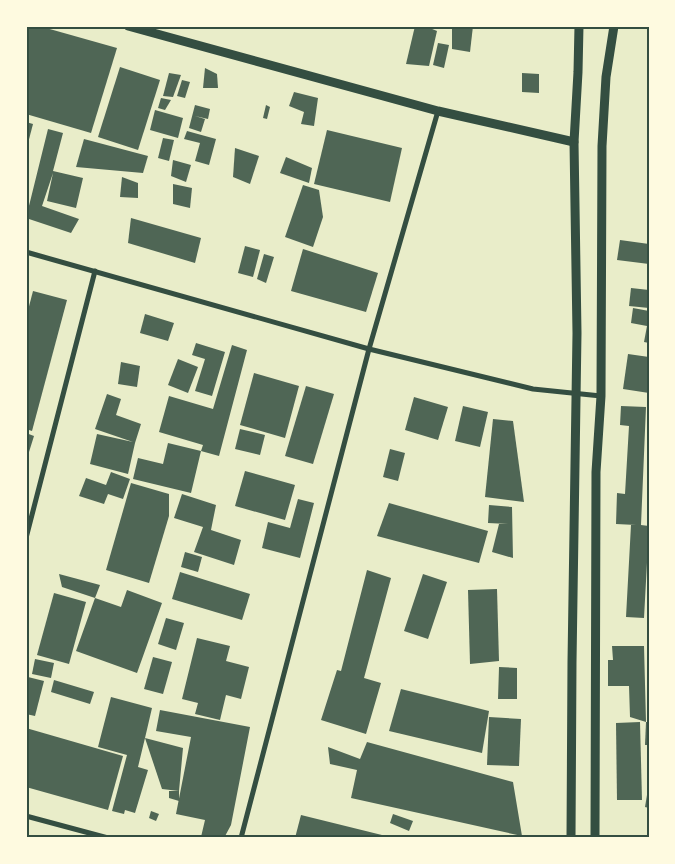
<svg xmlns="http://www.w3.org/2000/svg" width="675" height="864" font-family="Helvetica,sans-serif">
<style>
.building{fill:#4f6655}
.lines{fill:none;stroke-linecap:round;stroke-linejoin:round}
.minor{stroke:#344e41;stroke-width:5}
.tertiary{stroke:#344e41;stroke-width:9}
.neatline{fill:none;stroke:#344e41;stroke-width:2}
</style>
<rect width="100%" height="100%" fill="#e9edc9"/>
<g class="building">
<polygon points="26,26 39,26 117,48 91,133 26,114"/>
<polygon points="415,26 425,26 437,31 429,66 406,64"/>
<polygon points="452,26 473,26 470,52 452,49"/>
<polygon points="438,43 449,45 444,68 433,65"/>
<polygon points="120,67 160,80 138,150 98,137"/>
<polygon points="205,68 217,74 218,88 203,88"/>
<polygon points="169,73 181,75 173,97 163,96"/>
<polygon points="522,73 539,74 539,93 522,92"/>
<polygon points="182,80 190,82 185,98 177,96"/>
<polygon points="294,92 318,98 314,126 301,124 304,112 289,106"/>
<polygon points="161,98 171,100 165,110 158,108"/>
<polygon points="195,105 210,109 208,119 195,116 205,119 201,132 189,128"/>
<polygon points="266,105 270,107 267,119 263,118"/>
<polygon points="155,110 183,118 178,138 150,130"/>
<polygon points="26,122 33,124 27,147 26,147"/>
<polygon points="48,129 63,133 53,171 83,178 76,208 47,201 53,173 42,206 79,219 71,233 26,218"/>
<polygon points="327,130 402,148 390,202 314,184"/>
<polygon points="187,131 216,139 209,165 195,161 200,143 184,139"/>
<polygon points="163,138 174,140 169,161 158,158"/>
<polygon points="84,139 148,156 143,173 76,167"/>
<polygon points="235,148 259,156 250,184 233,177"/>
<polygon points="286,157 312,168 309,183 280,173"/>
<polygon points="173,160 191,165 186,182 171,176"/>
<polygon points="122,177 138,183 138,198 120,197"/>
<polygon points="173,184 192,188 190,208 173,204"/>
<polygon points="303,185 319,190 323,217 313,247 285,237"/>
<polygon points="131,218 201,238 195,263 128,243"/>
<polygon points="620,240 649,244 649,264 617,260"/>
<polygon points="245,246 260,250 253,277 238,273"/>
<polygon points="303,249 378,273 366,312 291,291"/>
<polygon points="264,254 274,257 266,283 257,279"/>
<polygon points="631,288 649,290 649,308 629,306"/>
<polygon points="33,291 67,300 32,431 26,429 26,318"/>
<polygon points="633,308 649,311 649,343 644,342 647,326 631,323"/>
<polygon points="145,314 174,323 168,341 140,333"/>
<polygon points="196,343 225,352 212,396 195,391 205,359 192,355"/>
<polygon points="232,345 247,350 219,456 201,451 203,445 159,432 169,396 213,409"/>
<polygon points="628,354 649,357 649,393 623,389"/>
<polygon points="178,359 198,367 188,393 168,385"/>
<polygon points="121,362 140,366 137,387 118,384"/>
<polygon points="254,373 299,386 285,438 240,425"/>
<polygon points="306,386 334,394 313,464 285,456"/>
<polygon points="107,394 121,399 116,415 141,424 135,443 128,474 90,464 97,434 133,442 95,429"/>
<polygon points="414,397 448,407 438,440 405,430"/>
<polygon points="463,406 488,412 480,447 455,441"/>
<polygon points="621,406 646,407 641,525 649,526 644,618 626,617 631,525 636,525 616,524 617,493 625,494 629,426 620,425"/>
<polygon points="493,419 513,421 524,502 485,497"/>
<polygon points="240,429 265,435 260,455 235,449"/>
<polygon points="26,433 34,436 29,452 26,451"/>
<polygon points="168,443 201,451 191,493 133,479 138,458 163,464"/>
<polygon points="390,449 405,453 398,481 383,477"/>
<polygon points="245,471 295,485 285,520 235,506"/>
<polygon points="111,472 130,479 123,499 108,494 104,504 79,496 86,478 106,485"/>
<polygon points="131,483 169,494 169,516 149,583 106,570"/>
<polygon points="182,494 216,505 211,530 241,540 234,565 194,552 203,527 174,518"/>
<polygon points="298,499 314,503 300,558 262,548 268,522 290,528"/>
<polygon points="389,503 488,531 479,563 377,536"/>
<polygon points="489,505 512,507 513,558 492,552 499,524 508,524 488,523"/>
<polygon points="185,552 202,557 198,572 181,567"/>
<polygon points="367,570 391,578 364,678 381,683 366,734 321,720 337,670 341,671"/>
<polygon points="180,572 250,594 242,620 172,599"/>
<polygon points="59,574 100,585 95,598 62,587"/>
<polygon points="423,574 447,582 428,639 404,631"/>
<polygon points="497,589 499,661 470,664 468,590"/>
<polygon points="127,590 162,603 137,673 76,651 95,598 121,607"/>
<polygon points="54,593 86,602 69,664 37,655"/>
<polygon points="166,618 184,623 176,650 158,644"/>
<polygon points="197,638 230,646 226,661 249,667 241,699 226,695 220,720 195,714 198,703 182,699"/>
<polygon points="612,646 644,646 646,722 630,717 629,686 608,686 608,660 613,660"/>
<polygon points="153,657 172,662 163,694 144,689"/>
<polygon points="35,659 54,663 51,678 32,674"/>
<polygon points="499,667 517,668 517,699 498,699"/>
<polygon points="28,677 44,681 35,716 26,714 26,684"/>
<polygon points="54,680 94,692 90,704 51,692"/>
<polygon points="401,689 489,711 482,753 389,731"/>
<polygon points="111,697 152,708 145,738 183,748 179,791 162,789 145,738 138,767 148,770 135,813 125,810 124,814 112,811 127,755 98,747"/>
<polygon points="160,710 250,727 231,825 224,838 201,837 205,820 176,814 191,737 156,731"/>
<polygon points="489,717 521,719 519,766 487,765"/>
<polygon points="640,722 642,800 617,800 616,723"/>
<polygon points="646,722 649,722 649,745 645,745"/>
<polygon points="26,728 123,756 108,810 26,787"/>
<polygon points="367,742 513,782 522,836 351,798 357,770 330,764 328,747 360,759"/>
<polygon points="648,789 649,789 649,808 645,807"/>
<polygon points="169,791 179,791 179,801 169,798"/>
<polygon points="151,811 159,814 156,821 149,818"/>
<polygon points="393,814 413,821 409,831 390,823"/>
<polygon points="301,815 390,837 389,838 295,838"/>
</g>
<g class="lines">
<g class="minor">
<polyline points="26,252 369,349 533,389 601,396"/>
<polyline points="26,538 95,271"/>
<polyline points="26,816 108,838"/>
<polyline points="241,838 369,349 438,111"/>
</g>
<g class="tertiary">
<polyline points="128,26 438,111 574,142"/>
<polyline points="571,838 572,662 577,333 574,142 578,72 579,26"/>
<polyline points="595,838 596,472 601,396 602,146 606,77 614,26"/>
</g>
</g>
<rect width="675" height="864" fill="none" stroke="#fefae0" stroke-width="55"/>
<rect x="28" y="28" width="620" height="808" class="neatline"/>
</svg>
